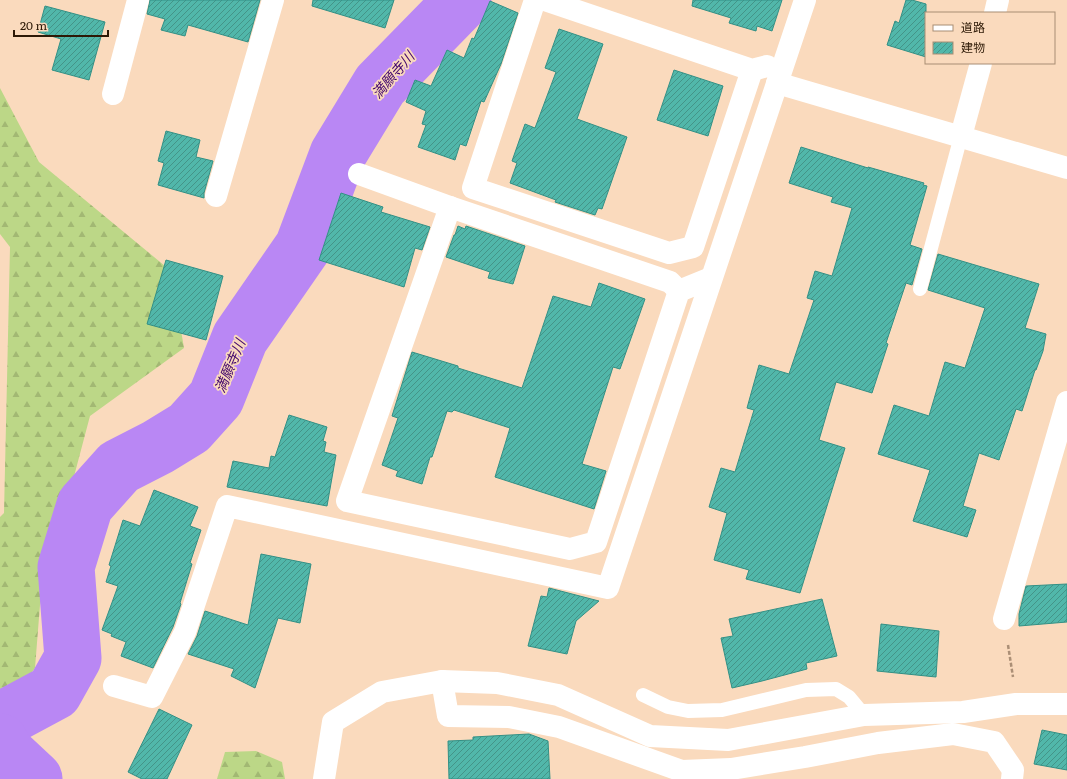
<svg xmlns="http://www.w3.org/2000/svg" width="1067" height="779" font-family="Literata,'Noto Sans JP',serif">
<style>
.forest{fill:url(#forest-firs)}
.lines{fill:none;stroke-linecap:round;stroke-linejoin:round}
.river{stroke:#b987f4;stroke-width:57}
.building{fill:url(#building-hatch);stroke:#339085}
.path{stroke:#ab8f76;stroke-width:2.5;stroke-dasharray:4 2;stroke-linecap:butt}
.lane{stroke:#fff;stroke-width:14}
.street{stroke:#fff;stroke-width:22}
.labels{text-anchor:middle;stroke-width:3.5;stroke-linejoin:round;paint-order:stroke}
.water-label{font-size:14px;font-style:italic;fill:#43076d;stroke:#fadabd}
</style>
<defs>
<pattern id="forest-firs" width="22" height="20" patternUnits="userSpaceOnUse"><rect width="22" height="20" fill="#bcd787"/><path d="M5 1l3.5 6h-7zM16 11l3.5 6h-7z" fill="#a2b873"/></pattern>
<pattern id="building-hatch" width="6" height="6" patternUnits="userSpaceOnUse"><rect width="6" height="6" fill="#51b7aa"/><path d="M-1 1l2-2M0 6l6-6M5 7l2-2" fill="none" stroke="#449488"/></pattern>
</defs>
<rect width="100%" height="100%" fill="#fadabd"/>
<g class="forest">
<polygon points="0,88 39,162 171,271 184,348 90,416 40,605 35,668 0,716 0,517 4,513 10,247 0,234"/>
<polygon points="256,751 282,762 285,779 217,779 225,752"/>
</g>
<g class="lines">
<g class="river">
<polyline points="0,721 54,692 73,658 66,567 85,505 119,467 158,447 189,428 216,398 240,338 303,247 338,154 380,85 463,0"/>
<polyline points="0,742 4,751 34,779"/>
</g>
</g>
<g class="building">
<polygon points="150,0 260,0 248,42 188,25 185,36 161,30 165,19 147,14"/>
<polygon points="313,0 394,0 385,28 312,6"/>
<polygon points="693,0 782,0 772,31 757,26 756,31 729,23 731,18 692,6"/>
<polygon points="906,0 912,0 926,4 926,57 887,45 895,21 899,23"/>
<polygon points="490,1 518,13 501,64 484,102 481,101 466,146 460,144 455,160 418,147 426,125 422,124 426,111 406,102 415,80 431,86 447,50 464,58 472,38 474,39"/>
<polygon points="45,6 105,22 89,80 52,70 61,39 38,32"/>
<polygon points="559,29 603,44 577,119 627,137 602,209 598,208 595,215 555,202 556,200 510,183 517,163 512,161 525,124 535,128 556,72 545,68"/>
<polygon points="674,70 723,86 708,136 657,120"/>
<polygon points="166,131 200,140 196,157 213,161 204,193 204,198 158,185 164,163 158,161"/>
<polygon points="801,147 868,168 868,167 924,183 923,185 927,186 910,245 922,249 912,285 906,283 886,343 888,344 872,393 836,382 819,440 845,448 800,593 746,579 749,570 714,560 727,513 709,507 721,468 735,472 754,410 747,408 759,365 789,374 814,300 807,298 815,271 832,276 852,208 831,202 833,197 789,183"/>
<polygon points="341,193 383,207 381,212 430,227 422,250 415,248 404,287 319,260"/>
<polygon points="458,226 465,229 466,226 525,246 513,284 488,278 490,272 446,257 454,235 455,235"/>
<polygon points="938,254 1039,284 1025,328 1046,334 1043,351 1036,370 1035,370 1022,411 1016,409 999,460 979,453 963,506 976,510 967,537 913,521 930,470 878,454 894,405 929,416 945,362 965,368 985,308 928,290"/>
<polygon points="166,260 223,276 206,340 147,324"/>
<polygon points="599,283 645,299 620,369 613,367 582,464 606,471 594,509 495,477 510,428 454,410 452,412 447,411 432,457 430,457 422,484 396,476 398,471 382,465 398,418 392,416 412,352 458,366 458,368 522,388 553,296 591,307"/>
<polygon points="289,415 327,427 323,441 326,442 324,452 336,455 327,506 227,487 233,461 269,468 271,456 275,457"/>
<polygon points="154,490 198,507 190,526 201,530 190,563 192,564 180,603 181,604 173,627 153,668 121,656 126,642 111,636 112,634 102,630 118,586 106,582 111,566 109,565 123,520 140,526"/>
<polygon points="261,554 311,564 300,623 278,618 255,688 231,676 234,669 188,654 197,636 205,611 248,625"/>
<polygon points="1067,584 1067,622 1019,626 1019,614 1026,586"/>
<polygon points="549,588 599,601 576,621 567,654 528,646 541,596 547,597"/>
<polygon points="822,599 837,656 806,663 807,669 762,681 732,688 721,638 733,636 729,619"/>
<polygon points="881,624 939,631 936,677 877,671"/>
<polygon points="159,709 192,725 167,779 142,779 128,772"/>
<polygon points="1042,730 1067,735 1067,770 1034,764"/>
<polygon points="529,734 548,741 550,779 449,779 448,741 473,740 473,737"/>
</g>
<g class="lines">
<polyline class="path" points="1008,645 1013,677"/>
<g class="lane">
<polyline points="920,289 961,136"/>
<polyline points="643,695 668,707 688,711 722,710 806,690 836,689 849,697 864,715"/>
</g>
<g class="street">
<polyline points="535,0 473,188 669,253 693,247 752,70"/>
<polyline points="545,0 752,70 767,66"/>
<polyline points="995,13 998,0"/>
<polyline points="777,83 1067,168"/>
<polyline points="113,94 138,0"/>
<polyline points="961,136 981,63"/>
<polyline points="359,174 450,207 670,282 679,291"/>
<polyline points="216,196 273,0"/>
<polyline points="450,207 347,501 570,549 596,542 679,291 711,278"/>
<polyline points="1004,619 1067,402"/>
<polyline points="442,681 448,716 509,717 559,727 682,771 731,769 805,757 878,743 953,734 994,742 1013,770 1012,779"/>
<polyline points="114,686 152,697 185,632 227,506 608,588 805,0"/>
<polyline points="324,779 333,722 382,692 442,681 497,683 558,695 650,736 728,740 864,715 963,712 1016,704 1067,704"/>
</g>
</g>
<g class="labels">
<g class="water-label">
<text transform="translate(393 75) rotate(-49)" y="5">満願寺川</text>
<text transform="translate(230 366) rotate(-67)" y="5">満願寺川</text>
</g>
</g>
<rect x="925" y="12" width="130" height="52" fill="#fadabd" stroke="#a88d74"/>
<rect x="933" y="25" width="20" height="6" fill="#ffffff" stroke="#a88d74"/>
<text x="961" y="32" font-size="12" fill="#2d1906">道路</text>
<rect x="933" y="42" width="20" height="12" fill="url(#building-hatch)" stroke="#a88d74"/>
<text x="961" y="52" font-size="12" fill="#2d1906">建物</text>
<path d="M14 30v6h94v-6" fill="none" stroke="#2d1906" stroke-width="2"/>
<text x="20" y="30" font-size="12" fill="#2d1906" stroke="#fadabd" stroke-width="3" paint-order="stroke">20 m</text>
</svg>
